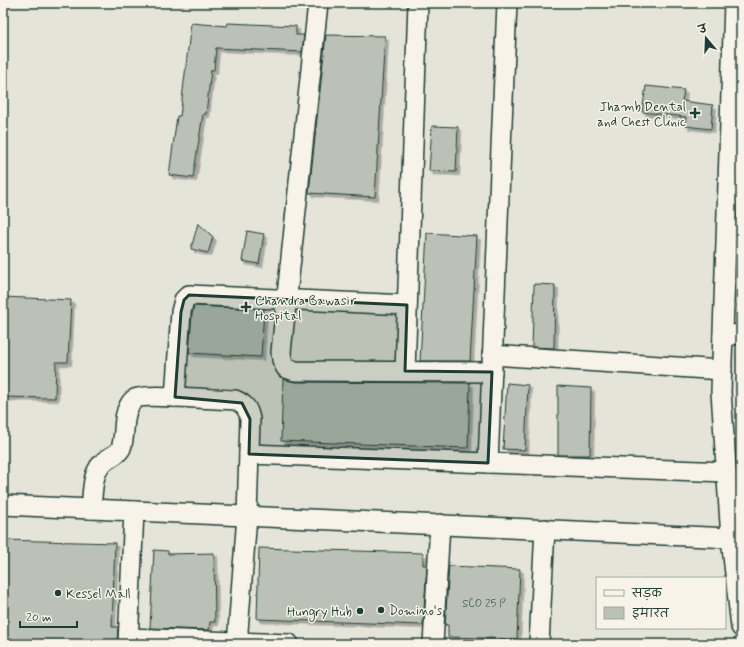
<svg xmlns="http://www.w3.org/2000/svg" width="744" height="647" font-family="Mynerve,'Playpen Sans Deva',sans-serif">
<style>
.built{fill:#e5e4d9;fill-rule:evenodd}
.building{fill:#bbc1b6;stroke:#1f3d34;filter:url(#shadow)}
.lines{fill:none;stroke-linecap:round;stroke-linejoin:round}
.minor-casing{stroke:#1f3d34;stroke-width:22}
.minor{stroke:#f7f3e8;stroke-width:19}
.marked{fill:#1f3d34;fill-opacity:0.2;stroke:#1f3d34;stroke-width:3;stroke-linejoin:round}
.poi-dot{fill:#1f3d34;stroke:#f7f3e8;stroke-width:1.5}
.labels{text-anchor:middle;stroke-width:3;stroke-linejoin:round;paint-order:stroke}
.number-label{font-size:11px;fill:#465e54}
.poi-label{font-size:13px;fill:#1f3d34;stroke:#f7f3e8;text-anchor:start}
</style>
<defs>
<filter id="shadow"><feDropShadow dx="3.5" dy="3.5" stdDeviation="0" flood-color="#0004"/></filter>
</defs>
<rect width="100%" height="100%" fill="#f7f3e8"/>
<filter id="ink" filterUnits="userSpaceOnUse"><feTurbulence type="fractalNoise" baseFrequency=".025" numOctaves="2"/><feDisplacementMap in="SourceGraphic" scale="8" xChannelSelector="R" yChannelSelector="G"/><feConvolveMatrix kernelMatrix="1 2 1 2 8 2 1 2 1" color-interpolation-filters="sRGB"/></filter>
<g filter="url(#ink)">
<path class="built" d="M3,3H741V644H3ZM597,578H725V628H597Z"/>
<g class="building">
<polygon points="191,23 227,26 228,23 296,26 296,35 304,35 302,52 216,48 214,70 211,70 206,114 203,114 193,178 169,175 177,116 180,116"/>
<polygon points="326,35 385,36 375,197 309,193"/>
<polygon points="646,86 684,90 682,101 713,105 711,129 685,126 686,117 642,112"/>
<polygon points="432,126 458,127 456,172 429,171"/>
<polygon points="198,223 213,237 208,253 191,249"/>
<polygon points="247,231 264,234 259,264 242,261"/>
<polygon points="427,233 477,236 470,361 420,361"/>
<polygon points="534,284 555,285 554,348 532,347"/>
<polygon points="3,297 71,300 68,362 56,362 55,398 3,397"/>
<polygon points="194,306 264,309 261,357 189,353 192,314"/>
<polygon points="283,379 295,382 470,383 468,448 281,441"/>
<polygon points="507,383 528,385 525,450 503,449"/>
<polygon points="558,386 591,388 590,455 558,455"/>
<polygon points="3,540 115,543 112,627 118,627 117,644 3,644"/>
<polygon points="259,548 423,553 423,565 427,565 423,625 257,619"/>
<polygon points="154,550 168,551 168,554 214,553 215,622 210,622 209,630 150,628"/>
<polygon points="449,566 520,569 517,639 448,637 448,625 445,625"/>
</g>
<g class="lines">
<g class="minor-casing">
<g id="minor">
<polyline points="318,3 281,352 282,360 286,368 295,371 492,372"/>
<polyline points="734,3 721,392 731,538 741,627"/>
<polyline points="723,336 741,334"/>
<polyline points="492,355 722,370"/>
<polyline points="405,371 418,3"/>
<polyline points="175,397 181,312 184,300 189,295 407,305"/>
<polyline points="249,454 726,472"/>
<polyline points="488,463 507,3"/>
<polyline points="3,505 731,538"/>
<path d="M91,509C93,494 91,471 105,461C110,456 118,455 121,448C126,435 122,418 129,406C130,404 133,400 135,399C143,393 220,400 235,400C245,404 248,409 250,419L247,516L237,644"/>
<polyline points="129,638 289,644"/>
<polyline points="128,644 134,511"/>
<polyline points="433,644 440,524"/>
<polyline points="539,644 545,529"/>
</g>
</g>
<use href="#minor" class="minor"/>
</g>
</g>
<path class="marked" d="M189,295L407,305L405,371L492,372L488,463L249,454L250,419L242,403L175,397L181,312L184,300Z"/>
<g class="poi-dot">
<path d="M693 107h4v4h4v4h-4v4h-4v-4h-4v-4h4z"/>
<path d="M244 301h4v4h4v4h-4v4h-4v-4h-4v-4h4z"/>
<circle cx="58" cy="593" r="4"/>
<circle cx="381" cy="610" r="4"/>
<circle cx="360" cy="611" r="4"/>
</g>
<g class="labels">
<g class="number-label">
<text x="484" y="607">SCO 25 P</text>
</g>
<g class="poi-label">
<text x="686" y="111" text-anchor="end">Jhamb Dental<tspan x="686" dy="15">and Chest Clinic</tspan></text>
<text x="255" y="305">Chandra Bawasir<tspan x="255" dy="15">Hospital</tspan></text>
<text x="66" y="598">Kessel Mall</text>
<text x="389" y="615">Domino's</text>
<text x="352" y="616" text-anchor="end">Hungry Hub</text>
</g>
</g>
<rect width="744" height="647" fill="none" stroke="#f7f3e8" stroke-width="16"/>
<rect x="8" y="8" width="728" height="631" fill="none" stroke="#1f3d34" stroke-width="1.5" filter="url(#ink)"/>
<rect x="596" y="577" width="130" height="52" fill="#f7f3e8" stroke="#a1aaa0"/>
<rect x="604" y="590" width="20" height="6" fill="#f7f3e8" stroke="#a1aaa0"/>
<text x="632" y="597" font-size="12" fill="#1f3d34">सड़क</text>
<rect x="604" y="607" width="20" height="12" fill="#bbc1b6" stroke="#a1aaa0"/>
<text x="632" y="617" font-size="12" fill="#1f3d34">इमारत</text>
<g transform="translate(706 38) rotate(341)" stroke="#f7f3e8" stroke-width="3" paint-order="stroke">
<path d="M0-3L7 15L0 10L-7 15Z" fill="#1f3d34"/>
<text y="-6" font-size="11" font-weight="bold" text-anchor="middle" fill="#1f3d34">उ</text>
</g>
<path d="M20 621v6h57v-6" fill="none" stroke="#1f3d34" stroke-width="2"/>
<text x="26" y="621" font-size="12" fill="#1f3d34" stroke="#f7f3e8" stroke-width="3" paint-order="stroke">20 m</text>
</svg>
